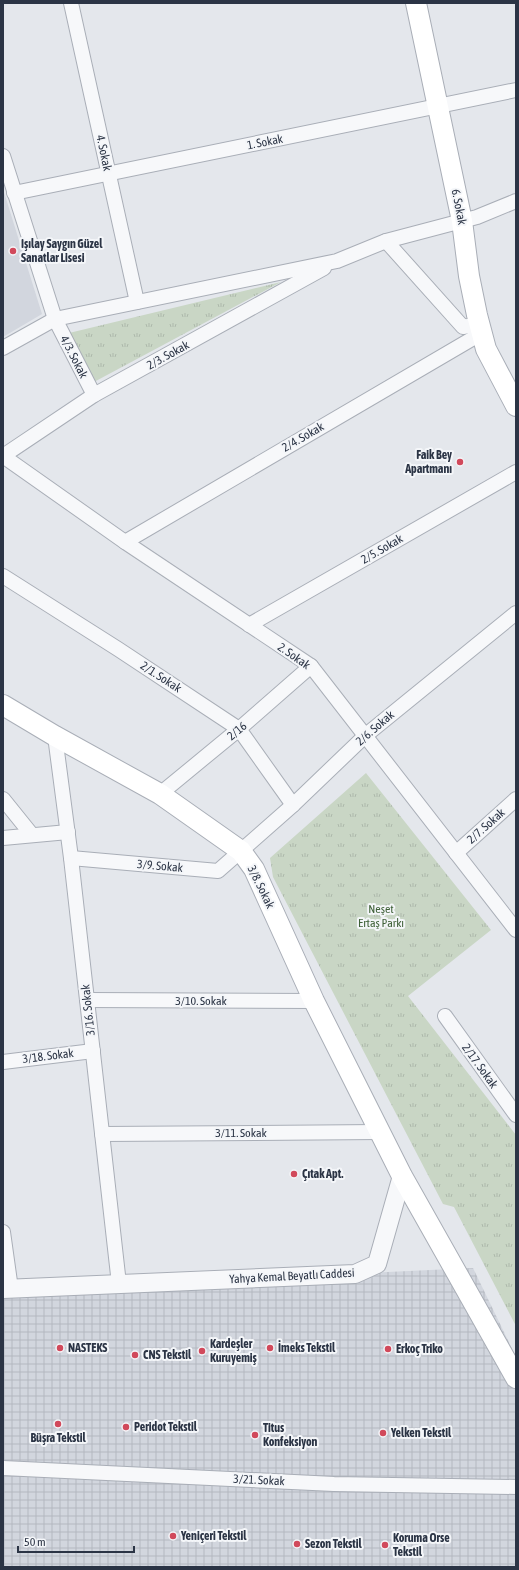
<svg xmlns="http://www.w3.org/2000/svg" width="519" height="1570" font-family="'Asap Condensed',sans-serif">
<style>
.built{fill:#d2d6de}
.industrial{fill:url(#industrial-grid)}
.park{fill:url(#park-tufts)}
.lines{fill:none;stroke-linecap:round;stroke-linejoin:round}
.minor-casing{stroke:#a9aeb7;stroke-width:16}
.tertiary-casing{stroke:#a9aeb7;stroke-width:20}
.secondary-casing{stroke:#a9aeb7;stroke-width:22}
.minor{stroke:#f7f8fa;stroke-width:14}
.tertiary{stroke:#f7f8fa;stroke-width:18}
.secondary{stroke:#fff;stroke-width:20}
.poi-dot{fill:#d1495b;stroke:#f4f6f9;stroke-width:1.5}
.labels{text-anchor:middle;stroke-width:4;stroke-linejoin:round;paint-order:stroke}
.street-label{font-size:12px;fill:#2b3445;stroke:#f4f6f9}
.poi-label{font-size:12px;font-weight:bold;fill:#2b3445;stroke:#f4f6f9;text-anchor:start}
.park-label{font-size:12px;fill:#3f6138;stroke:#f4f6f9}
</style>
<defs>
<pattern id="industrial-grid" width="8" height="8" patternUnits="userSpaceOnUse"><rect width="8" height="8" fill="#d2d6de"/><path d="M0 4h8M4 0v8" fill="none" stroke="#b4b8c0"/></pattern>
<pattern id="park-tufts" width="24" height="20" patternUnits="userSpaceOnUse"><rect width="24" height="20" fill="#c9d6c5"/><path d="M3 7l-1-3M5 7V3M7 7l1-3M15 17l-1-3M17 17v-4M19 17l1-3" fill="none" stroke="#adb8ab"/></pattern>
</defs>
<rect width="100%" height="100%" fill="#e4e7ec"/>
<polygon class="built" points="3,189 42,314 3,337"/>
<polygon class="industrial" points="473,1268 516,1357 516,1567 3,1567 3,1290"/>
<g class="park">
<polygon points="281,282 94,382 69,333"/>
<polygon points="366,773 491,930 408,996 516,1135 516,1326 454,1207 443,1204 273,877 270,858"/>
</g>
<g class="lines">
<g class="minor-casing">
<g id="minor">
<polyline points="71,3 137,302"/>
<polyline points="3,156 55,319 94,395"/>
<polyline points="14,193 516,90"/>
<polyline points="386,241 463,327 479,324"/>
<polyline points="3,348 55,319 337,261 386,241 477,217 516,201"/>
<polyline points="3,456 125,542 311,666 516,930"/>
<polyline points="3,456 94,395 324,268"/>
<polyline points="125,542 482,333"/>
<polyline points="3,576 118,649 239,729 293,805"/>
<polyline points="249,625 516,472"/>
<polyline points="55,736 71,858 119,1284"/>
<polyline points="160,794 239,729 311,666"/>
<polyline points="3,799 32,835"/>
<polyline points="3,838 68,832"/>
<polyline points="456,853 516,799"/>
<polyline points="71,858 218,871 293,805 366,735 516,613"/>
<polyline points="87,1000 314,1001"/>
<polyline points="445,1016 516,1115"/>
<polyline points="3,1062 93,1051"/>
<polyline points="102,1134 380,1132"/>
<polyline points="3,1232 11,1289"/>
<polyline points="3,1468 334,1484 516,1487"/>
</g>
</g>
<g class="tertiary-casing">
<polyline id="tertiary" points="3,1289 355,1274 377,1264 402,1176"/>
</g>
<g class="secondary-casing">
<g id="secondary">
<polyline points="416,3 462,221 469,276 477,315 486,349 516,406"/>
<polyline points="3,705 55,736 160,794 241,851 254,869 314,1001 402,1176 516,1378"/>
</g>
</g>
<use href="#minor" class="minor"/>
<use href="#tertiary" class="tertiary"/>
<use href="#secondary" class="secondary"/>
</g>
<g class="poi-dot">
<circle cx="13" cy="251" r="4"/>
<circle cx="460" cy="462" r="4"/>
<circle cx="294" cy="1174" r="4"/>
<circle cx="60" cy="1348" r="4"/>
<circle cx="270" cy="1348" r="4"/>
<circle cx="388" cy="1349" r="4"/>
<circle cx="202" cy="1351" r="4"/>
<circle cx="135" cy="1355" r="4"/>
<circle cx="58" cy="1424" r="4"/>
<circle cx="126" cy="1427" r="4"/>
<circle cx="383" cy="1433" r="4"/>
<circle cx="255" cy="1435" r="4"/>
<circle cx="173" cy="1536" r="4"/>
<circle cx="297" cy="1544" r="4"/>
<circle cx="385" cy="1545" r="4"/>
</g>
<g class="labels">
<g class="street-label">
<text transform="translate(265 142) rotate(-11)" y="4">1. Sokak</text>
<text transform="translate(104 153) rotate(78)" y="4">4. Sokak</text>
<text transform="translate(459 207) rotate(79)" y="4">6. Sokak</text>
<text transform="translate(168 355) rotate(-29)" y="4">2/3. Sokak</text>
<text transform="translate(74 357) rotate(63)" y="4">4/3. Sokak</text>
<text transform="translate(303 437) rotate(-30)" y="4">2/4. Sokak</text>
<text transform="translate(382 549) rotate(-30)" y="4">2/5. Sokak</text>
<text transform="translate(294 656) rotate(35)" y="4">2. Sokak</text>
<text transform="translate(161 677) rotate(33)" y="4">2/1. Sokak</text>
<text transform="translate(375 728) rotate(-41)" y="4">2/6. Sokak</text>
<text transform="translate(237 731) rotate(-40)" y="4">2/16</text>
<text transform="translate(486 826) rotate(-42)" y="4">2/7. Sokak</text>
<text transform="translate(160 866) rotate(5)" y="4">3/9. Sokak</text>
<text transform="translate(261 887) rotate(64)" y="4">3/8. Sokak</text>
<text x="201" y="1005">3/10. Sokak</text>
<text transform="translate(88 1010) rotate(-96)" y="4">3/16. Sokak</text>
<text transform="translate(48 1056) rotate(-7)" y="4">3/18. Sokak</text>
<text transform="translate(480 1066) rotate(54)" y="4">2/17. Sokak</text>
<text x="241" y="1137">3/11. Sokak</text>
<text transform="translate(292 1276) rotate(-3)" y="4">Yahya Kemal Beyatlı Caddesi</text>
<text transform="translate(259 1480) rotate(3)" y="4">3/21. Sokak</text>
</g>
<g class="poi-label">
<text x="21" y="248">Işılay Saygın Güzel<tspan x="21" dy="14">Sanatlar Lisesi</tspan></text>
<text x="452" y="459" text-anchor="end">Faik Bey<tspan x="452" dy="14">Apartmanı</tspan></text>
<text x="302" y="1178">Çıtak Apt.</text>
<text x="210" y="1348">Kardeşler<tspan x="210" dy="14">Kuruyemiş</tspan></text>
<text x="68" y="1352">NASTEKS</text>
<text x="278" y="1352">İmeks Tekstil</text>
<text x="396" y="1353">Erkoç Triko</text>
<text x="143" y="1359">CNS Tekstil</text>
<text x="134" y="1431">Peridot Tekstil</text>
<text x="263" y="1432">Titus<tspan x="263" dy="14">Konfeksiyon</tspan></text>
<text x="391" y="1437">Yelken Tekstil</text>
<text x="58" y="1442" text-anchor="middle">Büşra Tekstil</text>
<text x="181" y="1540">Yeniçeri Tekstil</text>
<text x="393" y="1542">Koruma Orse<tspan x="393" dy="14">Tekstil</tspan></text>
<text x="305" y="1548">Sezon Tekstil</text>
</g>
<g class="park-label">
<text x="381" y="913">Neşet<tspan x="381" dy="14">Ertaş Parkı</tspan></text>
</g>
</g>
<rect width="519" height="1570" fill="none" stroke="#2b3445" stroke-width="8"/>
<path d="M18 1546v6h116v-6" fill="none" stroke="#2b3445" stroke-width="2"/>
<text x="24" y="1546" font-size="12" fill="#2b3445" stroke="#f4f6f9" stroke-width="3" paint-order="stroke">50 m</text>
</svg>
